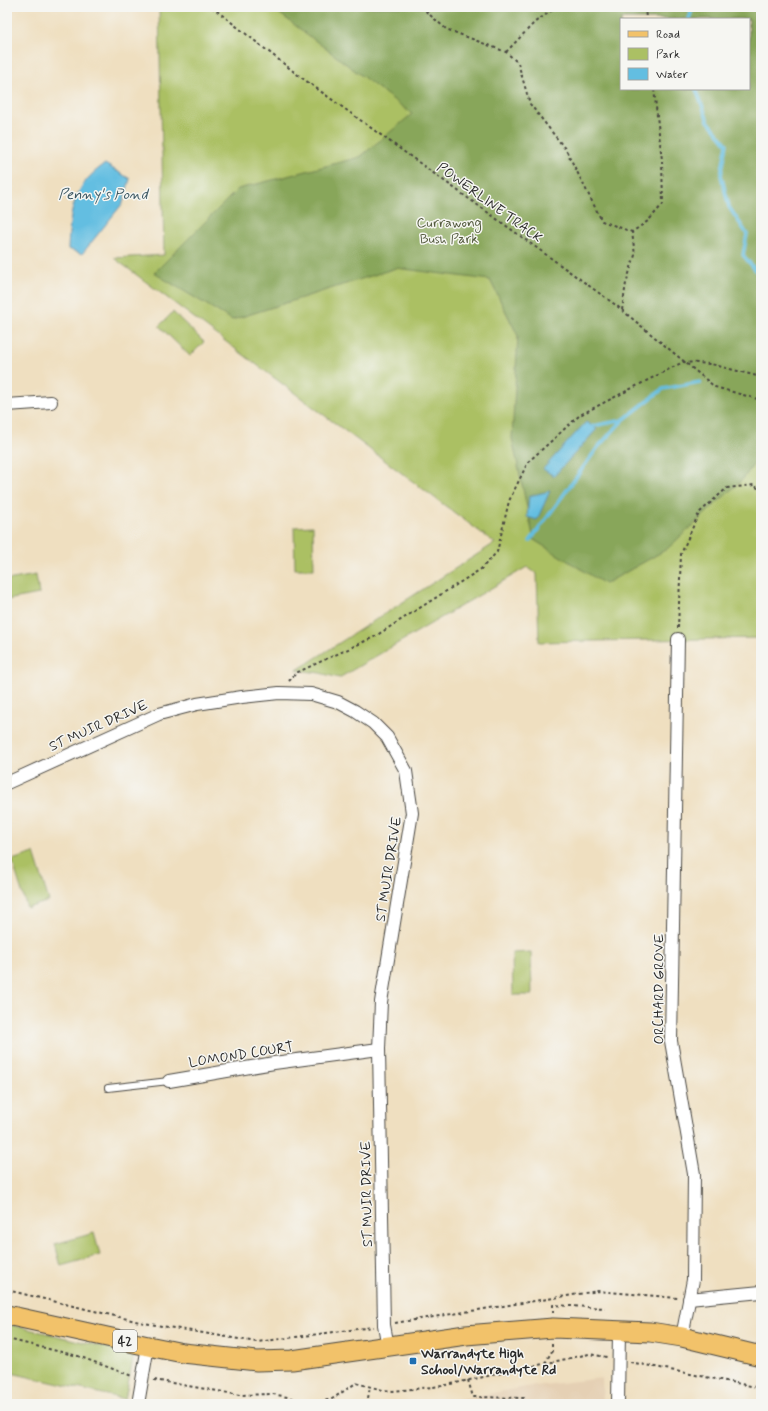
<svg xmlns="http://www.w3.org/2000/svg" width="768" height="1411" font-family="Mynerve,sans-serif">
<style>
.built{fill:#e5d0b4}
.green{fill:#abc064;stroke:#6b7648;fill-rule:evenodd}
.forest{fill:#88a65a;stroke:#5a6842;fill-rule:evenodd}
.water{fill:#63bee1;stroke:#477486}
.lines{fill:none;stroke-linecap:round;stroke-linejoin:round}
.stream{stroke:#63bee1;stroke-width:3.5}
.service-casing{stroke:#484641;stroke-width:8}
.minor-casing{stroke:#484641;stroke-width:14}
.primary-casing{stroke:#484641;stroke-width:21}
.path{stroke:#484641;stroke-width:2;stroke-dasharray:3 3;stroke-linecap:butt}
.service{stroke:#fff;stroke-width:6}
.minor{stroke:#fff;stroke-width:12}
.primary{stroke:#f2c26a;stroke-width:19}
.poi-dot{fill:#1f6fb2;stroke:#f6f6f2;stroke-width:1.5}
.labels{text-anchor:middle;stroke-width:3;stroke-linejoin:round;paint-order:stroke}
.shield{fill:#f6f6f2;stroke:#686867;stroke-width:1}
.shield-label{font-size:13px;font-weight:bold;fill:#2b2b2b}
.street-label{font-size:14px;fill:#2b2b2b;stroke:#f6f6f2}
.park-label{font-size:14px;fill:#51583c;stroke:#f6f6f2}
.poi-label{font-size:14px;font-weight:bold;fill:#2b2b2b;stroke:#f6f6f2;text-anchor:start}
.water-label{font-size:15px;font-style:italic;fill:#3c5762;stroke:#f6f6f2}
</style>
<rect width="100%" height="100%" fill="#f6f6f2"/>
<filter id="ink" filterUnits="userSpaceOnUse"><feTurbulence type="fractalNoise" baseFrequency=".025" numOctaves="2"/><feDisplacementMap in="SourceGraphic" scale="8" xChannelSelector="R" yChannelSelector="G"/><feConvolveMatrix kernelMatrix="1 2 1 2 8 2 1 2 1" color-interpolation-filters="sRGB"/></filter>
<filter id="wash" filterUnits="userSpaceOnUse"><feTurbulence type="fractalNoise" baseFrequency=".012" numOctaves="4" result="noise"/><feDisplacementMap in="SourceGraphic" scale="16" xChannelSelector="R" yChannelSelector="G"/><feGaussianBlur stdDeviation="0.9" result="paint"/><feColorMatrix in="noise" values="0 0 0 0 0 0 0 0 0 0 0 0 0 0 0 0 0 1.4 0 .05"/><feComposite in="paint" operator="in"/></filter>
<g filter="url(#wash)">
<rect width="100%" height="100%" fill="#efdfc0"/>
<polygon class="built" points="602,1378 603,1404 433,1404 526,1387"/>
<g class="green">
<path d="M159,7H761V638L539,642L537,574L527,567L339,678L320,673L297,670L495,543L114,258L164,255ZM621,19H749V89H621Z"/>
<polygon points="173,312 204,342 190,356 159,326"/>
<polygon points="313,526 314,569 295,569 294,527"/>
<polygon points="36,575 39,594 7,600 7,580"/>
<polygon points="34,853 49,901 27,908 12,860"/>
<polygon points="531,952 532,995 513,995 512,953"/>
<polygon points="94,1233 100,1255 61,1266 55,1244"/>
<polygon points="7,1324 134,1354 125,1399 7,1372"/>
</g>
<path class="forest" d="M271,7H761V454L743,479L667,549L605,584L534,540L512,438L518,336L490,280L396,268L232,320L154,273L238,189L360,157L412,114ZM621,19H749V89H621Z"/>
<g class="water">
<path d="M105,164L130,179L123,203L82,254L68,249C70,212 72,186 105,164Z"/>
<polygon points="586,422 597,429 554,476 543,469"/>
<polygon points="550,491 537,520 527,517 529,496"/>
</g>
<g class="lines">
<g class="stream">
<polyline points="689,19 693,7"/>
<polyline points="696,89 708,121 727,144 721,175 729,207 747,234 743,255 761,277"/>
<polyline points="593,426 623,420"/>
<polyline points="530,541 598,447 623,420 663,389 700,382"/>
</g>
</g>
</g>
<g filter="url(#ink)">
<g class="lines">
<g class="service-casing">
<polyline id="service" points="108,1088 169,1081"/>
</g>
<g class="minor-casing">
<g id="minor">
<polyline points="7,405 51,402"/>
<polyline points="678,639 671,1041 694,1174 693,1280 682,1337"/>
<polyline points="7,783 159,714 197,704 242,697 279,693 311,694 338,702 355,711 373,723 387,737 406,771 412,813 381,1002 379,1049 384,1325 388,1347"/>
<polyline points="169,1081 274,1063 379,1049"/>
<polyline points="689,1299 761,1292"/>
<polyline points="138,1404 148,1346"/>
<polyline points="618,1404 619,1330"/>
</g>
</g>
<g class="primary-casing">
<polyline id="primary" points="7,1315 148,1346 183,1353 257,1361 292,1360 466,1335 553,1328 650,1332 682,1337 761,1356"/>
</g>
<g class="path">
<polyline points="212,7 298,75 617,306 715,387 761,400"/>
<polyline points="421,7 446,29 506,52 518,63 530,104 566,150 602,221 632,232"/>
<polyline points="645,7 646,19"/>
<polyline points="506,52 535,22 557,7"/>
<polyline points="622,310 626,283 635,255 632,232 648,221 663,204 662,160 654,89"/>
<polyline points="678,628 681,554 699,513 727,488 754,485 761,491"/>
<polyline points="289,681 296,673 374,637 481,569 497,552 509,501 528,462 580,415 683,362 711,364 761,377"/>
<polyline points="7,1290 144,1323 257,1342 373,1327"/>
<polyline points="553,1313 553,1305 605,1308"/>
<polyline points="395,1323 598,1291 678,1298"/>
<polyline points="7,1339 78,1356 132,1376"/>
<polyline points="630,1362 761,1388"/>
<polyline points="545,1363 552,1351 552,1344"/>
<polyline points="154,1380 240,1395 273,1394 315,1403 332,1399 356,1383 383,1390 393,1391 442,1386 589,1354 607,1357"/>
<polyline points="468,1380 473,1397 524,1398 527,1404"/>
<polyline points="367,1404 370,1387"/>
</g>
<use href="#service" class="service"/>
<use href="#minor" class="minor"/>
<use href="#primary" class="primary"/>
</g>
</g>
<rect class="poi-dot" x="409" y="1357" width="8" height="8" rx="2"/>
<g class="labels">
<rect class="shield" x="113" y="1330" width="24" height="22" rx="3"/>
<g class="shield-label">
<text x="125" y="1346">42</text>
</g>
<g class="street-label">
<text transform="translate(490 202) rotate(36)" y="5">POWERLINE TRACK</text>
<text transform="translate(98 725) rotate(-24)" y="5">ST MUIR DRIVE</text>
<text transform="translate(388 869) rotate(-81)" y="5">ST MUIR DRIVE</text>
<text transform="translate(658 989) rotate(-90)" y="5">ORCHARD GROVE</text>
<text transform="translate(241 1054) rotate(-9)" y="5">LOMOND COURT</text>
<text transform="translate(366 1194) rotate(-91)" y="5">ST MUIR DRIVE</text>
</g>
<g class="park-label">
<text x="449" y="227">Currawong<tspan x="449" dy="16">Bush Park</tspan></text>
</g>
<g class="poi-label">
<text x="421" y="1358">Warrandyte High<tspan x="421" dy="16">School/Warrandyte Rd</tspan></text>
</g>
<g class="water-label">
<text x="103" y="199">Penny's Pond</text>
</g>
</g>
<rect width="768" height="1411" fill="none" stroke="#f6f6f2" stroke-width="24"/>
<rect x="620" y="18" width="130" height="72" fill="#f6f6f2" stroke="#a5a5a2"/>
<rect x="628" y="31" width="20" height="6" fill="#f2c26a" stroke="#a5a5a2"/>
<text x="656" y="38" font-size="12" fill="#2b2b2b">Road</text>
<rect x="628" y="48" width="20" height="12" fill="#abc064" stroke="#a5a5a2"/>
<text x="656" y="58" font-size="12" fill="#2b2b2b">Park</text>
<rect x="628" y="68" width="20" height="12" fill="#63bee1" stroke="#a5a5a2"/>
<text x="656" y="78" font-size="12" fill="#2b2b2b">Water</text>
</svg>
